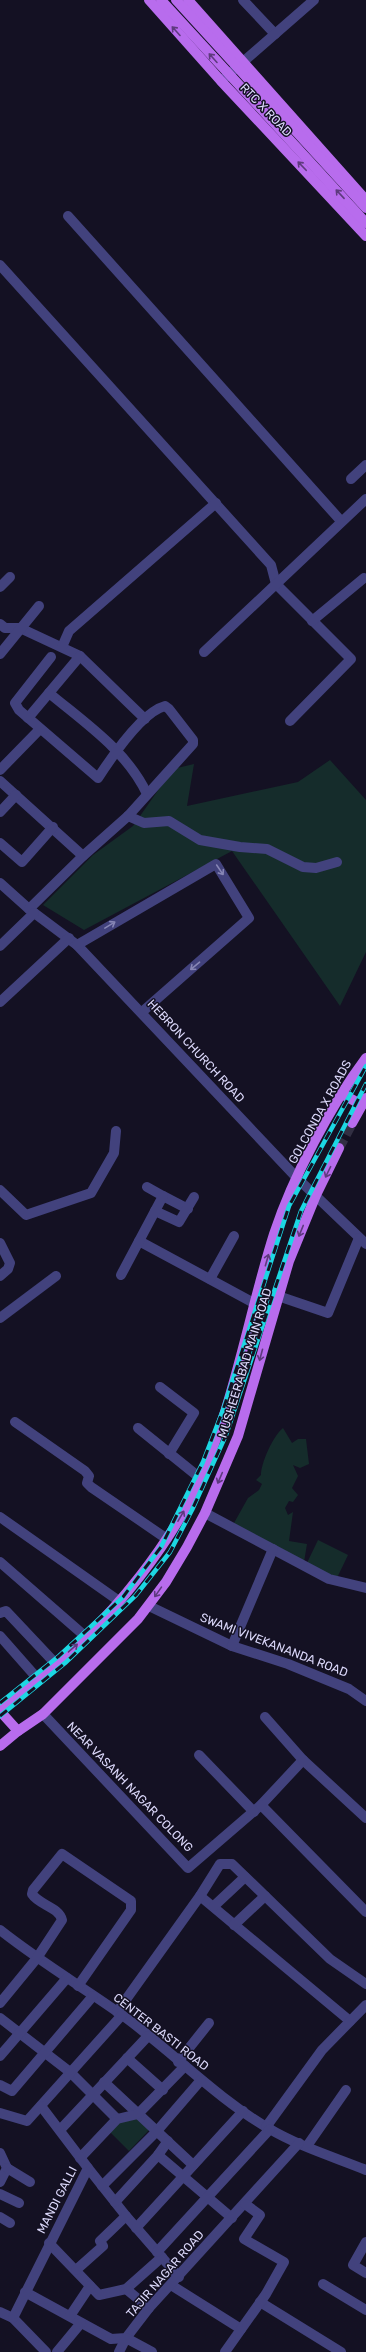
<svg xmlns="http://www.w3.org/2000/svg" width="366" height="2352" font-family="Rubik,sans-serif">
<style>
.green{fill:#152c2b}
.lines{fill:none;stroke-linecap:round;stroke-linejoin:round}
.primary-tunnel{stroke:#322f43;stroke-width:10;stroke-dasharray:10 5;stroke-linecap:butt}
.minor{stroke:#42427d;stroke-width:10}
.tertiary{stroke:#42427d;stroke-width:10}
.primary{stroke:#b86ced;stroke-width:10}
.rail-casing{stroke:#1cd7e3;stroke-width:4.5}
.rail{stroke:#141123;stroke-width:3;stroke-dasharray:9;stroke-linecap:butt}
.primary-bridge{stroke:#b86ced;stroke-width:10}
.oneway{stroke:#5e3a7e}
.oneway2{stroke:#8786b5}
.labels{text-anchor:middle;stroke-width:3;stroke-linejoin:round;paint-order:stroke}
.street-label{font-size:12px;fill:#dbd8fa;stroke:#141123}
</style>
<rect width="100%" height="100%" fill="#141123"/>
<g class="green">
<polygon points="330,760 366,800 366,952 340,1006 232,851 84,930 43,905 93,855 133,826 173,769 194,764 187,806 298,782"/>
<path d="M283,1428L292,1443L298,1439H306L309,1464L300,1468L293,1465L298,1476L292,1488L298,1495L293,1502L289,1501L285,1508L288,1515L293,1512L289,1541L307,1544L304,1562L237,1527L234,1523L248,1498L259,1490L262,1484L256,1480L261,1475C261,1463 273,1436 283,1428Z"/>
<polygon points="318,1540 348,1555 336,1580 306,1565"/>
<polygon points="137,2117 150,2129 129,2151 110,2132 121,2120"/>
</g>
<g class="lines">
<polyline class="primary-tunnel" points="339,1148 352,1123"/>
<g class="minor">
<polyline points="243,0 275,34"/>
<polyline points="68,216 341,521"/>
<polyline points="0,265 271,565 276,584 351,659 290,721"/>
<polyline points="351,479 366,465"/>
<polyline points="0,587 10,577"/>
<polyline points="312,621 364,578"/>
<polyline points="0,624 5,628 20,628 80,656 145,719"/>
<polyline points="62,647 69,631 216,503"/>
<polyline points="204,652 366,499"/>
<polyline points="0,654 39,606"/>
<path d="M49,693C85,723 127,751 147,794"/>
<polyline points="28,718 80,656"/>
<polyline points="0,770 40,729"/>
<polyline points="0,781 83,856"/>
<polyline points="0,812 16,795"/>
<polyline points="128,816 144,823 169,821 200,840 240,847 267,849 303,867 316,868 337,862"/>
<polyline points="0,843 22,862 53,827"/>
<polyline points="0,883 29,909 77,945 297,1178 366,1244"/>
<path d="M29,909L83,856L128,816L193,744V740L169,709L165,706C142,712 111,758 98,778L19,710L15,703L51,657"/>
<polyline points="77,945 216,864 249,918 142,1012"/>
<polyline points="0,946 34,913"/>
<polyline points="0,1002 69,938"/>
<polyline points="0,1190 26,1215 91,1193 114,1153 116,1131"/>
<polyline points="163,1196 188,1209"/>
<polyline points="155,1211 179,1222 194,1197"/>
<polyline points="139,1241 254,1303"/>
<polyline points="0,1243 10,1263 8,1269 0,1276"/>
<polyline points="121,1275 163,1196 147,1187"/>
<polyline points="210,1279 234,1236"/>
<polyline points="278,1296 328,1313 359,1238"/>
<polyline points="0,1318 56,1276"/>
<polyline points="160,1387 194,1413 169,1454"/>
<polyline points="15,1422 85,1471 89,1476 87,1483 91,1487 167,1539"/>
<polyline points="138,1428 200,1478"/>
<polyline points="205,1513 329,1579 366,1588"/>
<polyline points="0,1517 119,1601"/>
<polyline points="0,1562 86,1637"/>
<polyline points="149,1606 232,1646 288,1664 349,1689 366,1701"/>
<polyline points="0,1613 6,1611 55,1663"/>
<polyline points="0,1636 37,1678"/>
<polyline points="232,1646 273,1549"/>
<polyline points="43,1714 188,1868 261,1805 303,1760"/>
<polyline points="265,1717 303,1760 366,1818"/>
<polyline points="199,1755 254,1812"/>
<polyline points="261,1805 366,1912"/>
<polyline points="200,1896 350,2021"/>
<polyline points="214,1906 245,1877"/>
<polyline points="234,1925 265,1896"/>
<path d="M0,1930C39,1961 81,1986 122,2015C172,2051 215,2097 268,2128C298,2146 334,2157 366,2170"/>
<path d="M0,2003L37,1958L62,1920C59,1907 39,1905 32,1894L33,1890L62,1854L131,1901V1910L78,1986"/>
<polyline points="117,2012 200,1896 220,1864 232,1864 330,1959 366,1984"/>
<polyline points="0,2018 70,2072 117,2119"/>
<polyline points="0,2056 67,1978"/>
<polyline points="127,2058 163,2090"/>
<polyline points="178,2062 209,2023"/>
<polyline points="104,2082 193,2165"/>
<polyline points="0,2085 12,2091 93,1996"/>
<polyline points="0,2113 27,2121 122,2015"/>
<polyline points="266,2127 322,2050 366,2005"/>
<polyline points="60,2130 148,2036"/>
<polyline points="307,2146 346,2090"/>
<polyline points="0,2153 7,2168 0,2182"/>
<polyline points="158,2155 232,2218"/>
<polyline points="80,2158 117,2119 138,2114 185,2066"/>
<polyline points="7,2168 30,2182"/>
<polyline points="88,2168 126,2216 179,2277"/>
<polyline points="102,2186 157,2131 201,2080"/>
<polyline points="0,2194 19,2203"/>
<polyline points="115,2202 158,2155 168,2141"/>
<polyline points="0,2217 10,2223"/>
<polyline points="136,2228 243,2111"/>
<polyline points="366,2242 353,2265 366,2273"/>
<polyline points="49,2243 99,2295 126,2289 162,2257"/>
<polyline points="157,2252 270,2129"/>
<polyline points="76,2270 103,2246 100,2241 126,2216"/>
<polyline points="323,2284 366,2310"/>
<polyline points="171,2285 241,2329"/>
<polyline points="126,2289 149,2308"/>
<polyline points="25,2292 111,2339 126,2338 149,2308 299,2143"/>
<polyline points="260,2302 341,2352"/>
<polyline points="0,2312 13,2318 46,2352"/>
<polyline points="70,2316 90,2286"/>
<polyline points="13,2318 88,2168 41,2106"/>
<polyline points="57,2352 81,2323"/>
<polyline points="119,2352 126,2338 152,2352"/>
<polyline points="225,2352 266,2294 284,2262 244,2239 260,2215 245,2204"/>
</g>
<polyline class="tertiary" points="221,81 314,0"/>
<g class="primary">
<polyline points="149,0 221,81 366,236"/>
<polyline points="188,0 366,200"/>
<polyline points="342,1094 362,1105"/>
<polyline points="352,1123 366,1098"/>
<path d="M0,1709C28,1685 58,1663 85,1637C121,1604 162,1551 186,1507C232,1422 245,1326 274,1234C293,1177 330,1106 366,1058"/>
<polyline points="0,1711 18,1731"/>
<polyline points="0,1746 18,1731 43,1714 138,1619 166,1582 187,1547 205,1513 238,1436 289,1261 316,1195 339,1148"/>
</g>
<g class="rail-casing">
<g id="rail">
<polyline points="0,1703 59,1656 123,1597 161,1547 203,1462 223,1410 289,1206 366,1066"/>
<polyline points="0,1716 65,1663 136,1595 170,1552 192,1510 226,1435 301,1211 366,1084"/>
</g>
</g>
<use href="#rail" class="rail"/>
<g class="primary-bridge">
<polyline points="161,0 366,223"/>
<polyline points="176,0 366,208"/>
</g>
</g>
<defs><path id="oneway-shaft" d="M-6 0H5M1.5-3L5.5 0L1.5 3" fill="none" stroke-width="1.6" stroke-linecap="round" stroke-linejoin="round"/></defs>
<g class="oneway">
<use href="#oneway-shaft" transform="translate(176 31) rotate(-132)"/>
<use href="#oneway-shaft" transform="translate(213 58) rotate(-132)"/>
<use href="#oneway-shaft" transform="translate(302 166) rotate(-134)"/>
<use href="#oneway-shaft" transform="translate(340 194) rotate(-133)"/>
<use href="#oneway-shaft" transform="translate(328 1172) rotate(116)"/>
<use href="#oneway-shaft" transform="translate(301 1231) rotate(112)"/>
<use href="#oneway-shaft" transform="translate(267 1260) rotate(-74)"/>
<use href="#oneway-shaft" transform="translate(261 1355) rotate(105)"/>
<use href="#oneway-shaft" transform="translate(220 1478) rotate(113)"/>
<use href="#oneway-shaft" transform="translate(181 1516) rotate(-60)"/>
<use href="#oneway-shaft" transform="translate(158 1592) rotate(125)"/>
<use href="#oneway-shaft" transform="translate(73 1648) rotate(-41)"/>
</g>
<g class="oneway2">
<use href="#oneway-shaft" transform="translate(220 870) rotate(56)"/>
<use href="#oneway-shaft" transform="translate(110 925) rotate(-31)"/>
<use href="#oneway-shaft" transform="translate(195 966) rotate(140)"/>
</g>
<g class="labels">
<g class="street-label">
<text transform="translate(266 110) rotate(46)" y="4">RTC X ROAD</text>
<text transform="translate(196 1051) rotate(47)" y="4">HEBRON CHURCH ROAD</text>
<text transform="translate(320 1112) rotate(-61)" y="4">GOLCONDA X ROADS</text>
<text transform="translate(245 1363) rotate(-73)" y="4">MUSHEERABAD MAIN ROAD</text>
<text transform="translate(274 1645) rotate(21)" y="4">SWAMI VIVEKANANDA ROAD</text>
<text transform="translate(130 1787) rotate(46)" y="4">NEAR VASANH NAGAR COLONG</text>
<text transform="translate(161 2032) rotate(38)" y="4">CENTER BASTI ROAD</text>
<text transform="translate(57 2200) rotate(-63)" y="4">MANDI GALLI</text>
<text transform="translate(165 2274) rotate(-49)" y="4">TAJIR NAGAR ROAD</text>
</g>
</g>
</svg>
